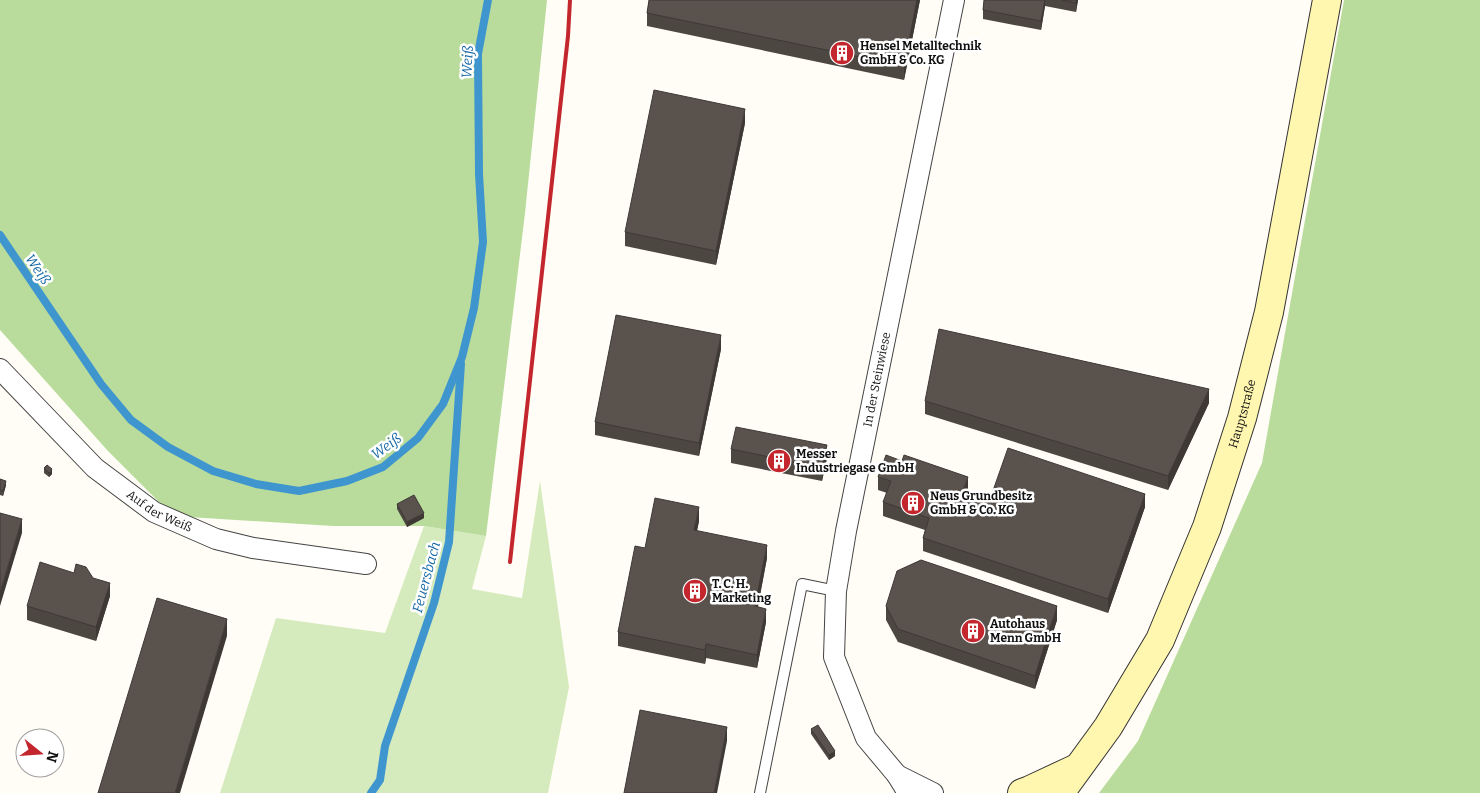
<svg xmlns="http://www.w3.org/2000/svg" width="1480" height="793" font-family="Bitter,serif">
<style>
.green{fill:#d5ebbd}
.forest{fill:#b9dc9c}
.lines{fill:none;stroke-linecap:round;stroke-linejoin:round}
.stream{stroke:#3f96cf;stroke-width:8}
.lane-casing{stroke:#444;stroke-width:12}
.street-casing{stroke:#444;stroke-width:22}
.secondary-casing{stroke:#333;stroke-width:30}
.lane{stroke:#fff;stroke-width:10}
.street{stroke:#fff;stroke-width:20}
.secondary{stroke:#fff6b0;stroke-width:28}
.rail{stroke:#c4262e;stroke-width:4}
.wall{fill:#4d4742}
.shaded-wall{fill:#3f3936}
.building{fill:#5a524d;stroke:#3f3936}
.labels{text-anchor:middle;stroke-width:5;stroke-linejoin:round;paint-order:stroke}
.poi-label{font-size:12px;font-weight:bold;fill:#111;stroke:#fff;text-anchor:start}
.street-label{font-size:12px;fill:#111;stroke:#fff}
.water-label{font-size:14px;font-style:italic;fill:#1768a6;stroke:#fff}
</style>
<rect width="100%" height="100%" fill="#fffdf5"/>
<polygon class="green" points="540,481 569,687 548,793 220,793 276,618 385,633 424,526 486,536 472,589 522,598"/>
<g class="forest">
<polygon points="0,0 547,0 525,213 486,536 424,526 333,526 173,516 108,451 0,330"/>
<polygon points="1344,0 1480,0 1480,793 1099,793 1138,741 1262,463"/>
</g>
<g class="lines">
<g class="stream">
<polyline points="0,235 101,384 131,420 168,447 213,471 256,484 299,491 347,481 383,467 418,438 443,404 462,357 474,308 483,242 479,174 478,54 488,0"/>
<polyline points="371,793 380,780 385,746 434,603 449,542 461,364"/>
</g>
<g class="lane-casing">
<polyline id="lane" points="760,793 802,584 836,591"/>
</g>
<g class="street-casing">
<g id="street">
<path id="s1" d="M0,369L95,468L154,512L216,539L253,548L366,564"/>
<polyline points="897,775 933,793"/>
<path id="s2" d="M908,793L897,775L866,738L834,657L836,591L846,531L954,0"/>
</g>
</g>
<g class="secondary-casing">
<g id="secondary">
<polyline points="1022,793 1030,790 1075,769"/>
<path id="s3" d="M1060,793L1108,727L1160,640L1207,527L1242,418L1269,312L1327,0"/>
</g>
</g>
<use href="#lane" class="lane"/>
<use href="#street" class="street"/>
<use href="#secondary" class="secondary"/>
<polyline class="rail" points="510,562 568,36 570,0"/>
</g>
<g class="wall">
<polygon points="649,0 920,0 904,80 647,26 647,13"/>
<polygon points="984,0 1078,0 1076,12 1045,6 1041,30 983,19 983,10"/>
<polygon points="745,123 716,265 625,246 625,232"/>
<polygon points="721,349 699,456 595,435 595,422"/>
<polygon points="925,401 1209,403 1168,490 925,414"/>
<polygon points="731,449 827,458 822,481 731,463"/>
<polygon points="44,468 52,474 49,477 44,473"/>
<polygon points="878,477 968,490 966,494 989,502 1145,507 1108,613 923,551 923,538 925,530 883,516 883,502 887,493 878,490"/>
<polygon points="0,479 6,485 3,496 0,495"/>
<polygon points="397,504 424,518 407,527 397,509"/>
<polygon points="699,521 697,531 767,558 758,607 766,622 757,668 706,658 705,664 618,646 618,632 645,548"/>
<polygon points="93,578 110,596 96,641 27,620 27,606"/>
<polygon points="886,606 1057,620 1035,689 898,642 886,620"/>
<polygon points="811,729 835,756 829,760 811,734"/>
</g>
<g class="shaded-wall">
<polygon points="917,0 920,0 904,80 904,66"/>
<polygon points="1045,0 1045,6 1041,30 1041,21"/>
<polygon points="1076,0 1078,0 1076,12"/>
<polygon points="745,109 745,123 716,265 716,251"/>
<polygon points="721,335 721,349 699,456 699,443"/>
<polygon points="1209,389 1209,403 1168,490 1168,476"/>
<polygon points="827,445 827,458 822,481 822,468"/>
<polygon points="52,469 52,474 49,477 49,473"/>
<polygon points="968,477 968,490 962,506 962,493"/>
<polygon points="6,481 6,485 3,496 3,491"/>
<polygon points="1145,494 1145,507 1108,613 1108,599"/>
<polygon points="699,507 699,521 694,544 694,530"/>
<polygon points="424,513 424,518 407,527 407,522"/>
<polygon points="22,519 22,533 0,606 0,593"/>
<polygon points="767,545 767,558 755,620 755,606"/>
<polygon points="110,583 110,596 96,641 96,627"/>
<polygon points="1057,606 1057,620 1035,689 1035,676"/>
<polygon points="766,609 766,622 757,668 757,655"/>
<polygon points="227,619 227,636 180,793 175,793"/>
<polygon points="706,644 706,658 705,664 705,650"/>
<polygon points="727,727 727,741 717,793 714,793"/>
<polygon points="835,751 835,756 829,760 829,755"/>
</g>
<g class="building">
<polygon points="649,0 917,0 904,66 647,13"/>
<polygon points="984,0 1045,0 1041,21 983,10"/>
<polygon points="1062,0 1076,0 1076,3"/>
<polygon points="654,90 745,109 716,251 625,232"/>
<polygon points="616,315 721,335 699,443 595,422"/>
<polygon points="939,329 1209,389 1168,476 925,401"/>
<polygon points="736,427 827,445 822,468 731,449"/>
<polygon points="1008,448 1145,494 1108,599 923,538 929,518 883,502 891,481 878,477 886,455 902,461 904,455 968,477 962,493 989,502"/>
<polygon points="47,465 52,469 49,473 44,468"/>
<polygon points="0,479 6,481 3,491 0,490"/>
<polygon points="414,495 424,513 407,522 397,504"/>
<polygon points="655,498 699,507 694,530 767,545 755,606 766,609 757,655 706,644 705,650 618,632 635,546 645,548"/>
<polygon points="0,513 22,519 0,593"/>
<polygon points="921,560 1057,606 1035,676 898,629 886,606 897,571"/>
<polygon points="40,562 74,573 76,564 86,567 93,578 110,583 96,627 27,606"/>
<polygon points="157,598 227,619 175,793 98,793"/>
<polygon points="640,710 727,727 714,793 624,793"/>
<polygon points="818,725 835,751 829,755 811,729"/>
</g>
<defs>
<g id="building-disc" transform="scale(1.25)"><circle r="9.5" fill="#c4262e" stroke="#fff"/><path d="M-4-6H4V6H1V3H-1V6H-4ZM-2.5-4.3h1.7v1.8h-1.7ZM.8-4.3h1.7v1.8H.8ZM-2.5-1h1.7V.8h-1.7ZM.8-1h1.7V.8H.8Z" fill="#fff"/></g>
</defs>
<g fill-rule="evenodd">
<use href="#building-disc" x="842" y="53"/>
<use href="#building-disc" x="779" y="461"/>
<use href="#building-disc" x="913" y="503"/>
<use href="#building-disc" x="695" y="591"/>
<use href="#building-disc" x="973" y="631"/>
</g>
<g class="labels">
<g class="poi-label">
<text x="860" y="50">Hensel Metalltechnik<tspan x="860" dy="14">GmbH &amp; Co. KG</tspan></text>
<text x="796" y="458">Messer<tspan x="796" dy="14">Industriegase GmbH</tspan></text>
<text x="930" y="500">Neus Grundbesitz<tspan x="930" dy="14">GmbH &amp; Co. KG</tspan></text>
<text x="712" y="588">T. C. H.<tspan x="712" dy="14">Marketing</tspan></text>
<text x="990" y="628">Autohaus<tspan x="990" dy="14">Menn GmbH</tspan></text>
</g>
<g class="street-label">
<text dy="4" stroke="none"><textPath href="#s2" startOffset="438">In der Steinwiese</textPath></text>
<text dy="4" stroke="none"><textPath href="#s3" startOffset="424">Hauptstraße</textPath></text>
<text dy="4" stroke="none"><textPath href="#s1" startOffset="215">Auf der Weiß</textPath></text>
</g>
<g class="water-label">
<text transform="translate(467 62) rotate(-87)" y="5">Weiß</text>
<text transform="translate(38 269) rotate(56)" y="5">Weiß</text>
<text transform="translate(386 446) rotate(-36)" y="5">Weiß</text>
<text transform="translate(426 577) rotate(-75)" y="5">Feuersbach</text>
</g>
</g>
<g transform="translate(40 753) rotate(107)"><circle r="24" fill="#ffffff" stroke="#a0a0a0"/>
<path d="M0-4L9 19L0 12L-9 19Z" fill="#c4262e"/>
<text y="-8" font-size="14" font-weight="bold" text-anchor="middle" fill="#111111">N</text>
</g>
</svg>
